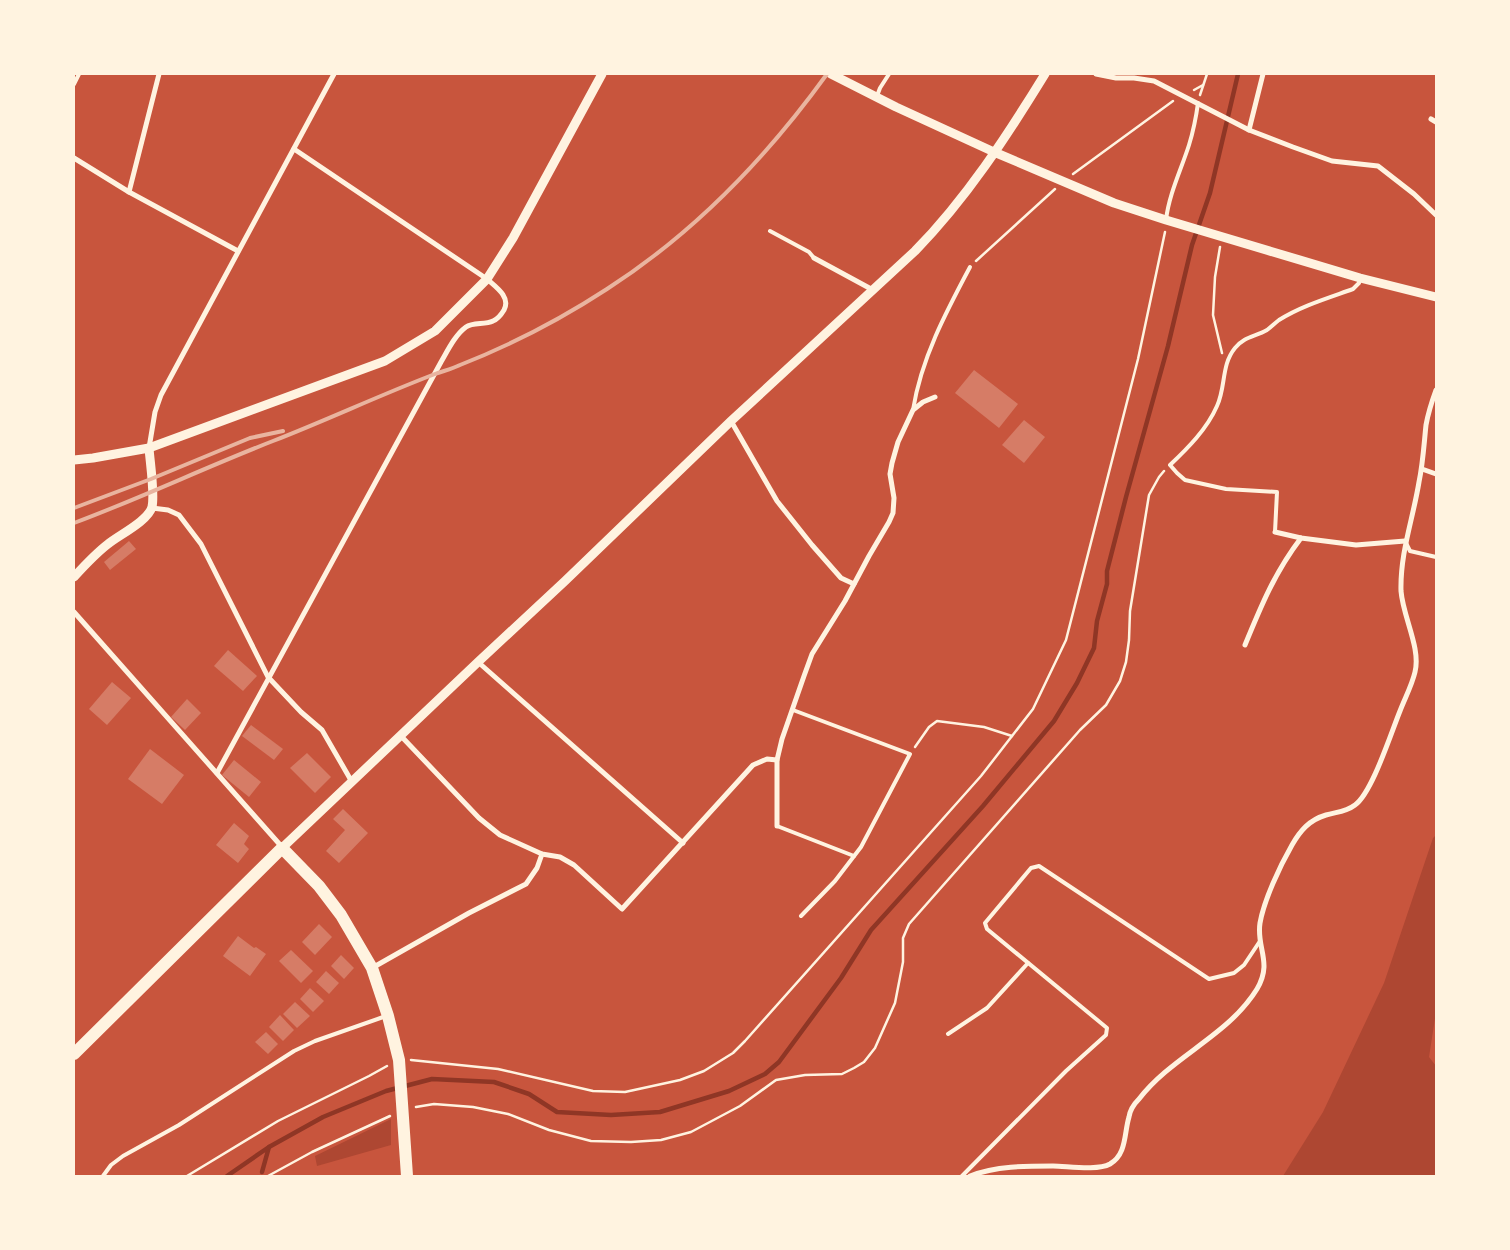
<svg xmlns="http://www.w3.org/2000/svg" width="1510" height="1250" font-family="'IBM Plex Sans',sans-serif">
<style>
.green{fill:#ae4732}
.lines{fill:none;stroke-linecap:round;stroke-linejoin:round}
.stream{stroke:#8f3625;stroke-width:4.5}
.building{fill:#d67c66}
.path{stroke:#fff3e0;stroke-width:2.5}
.service{stroke:#fff3e0;stroke-width:4}
.minor{stroke:#fff3e0;stroke-width:5}
.tertiary{stroke:#fff3e0;stroke-width:9}
.primary{stroke:#fff3e0;stroke-width:12}
.rail{stroke:#e9b49f;stroke-width:4}
</style>
<rect width="100%" height="100%" fill="#c8553d"/>
<g class="green">
<polygon points="1436,835 1436,1012 1429,1057 1436,1066 1436,1176 1283,1176 1323,1112 1384,983 1433,838"/>
<polygon points="391,1119 391,1145 317,1166 315,1156"/>
</g>
<g class="lines">
<g class="stream">
<polyline points="262,1172 269,1147"/>
<polyline points="227,1176 269,1147 323,1117 386,1091 432,1079 494,1082 529,1094 557,1112 611,1115 660,1112 729,1091 765,1074 779,1062 841,978 871,930 983,806 1054,721 1077,683 1094,648 1097,621 1107,584 1107,571 1126,497 1168,346 1192,245 1210,193 1238,74"/>
</g>
</g>
<g class="building">
<polygon points="974,370 1018,404 999,428 955,393"/>
<polygon points="1024,420 1045,437 1024,463 1002,445"/>
<polygon points="129,541 136,549 110,570 104,562"/>
<polygon points="228,650 257,676 243,691 214,666"/>
<polygon points="112,682 131,698 107,725 89,709"/>
<polygon points="187,699 201,713 185,730 171,717"/>
<polygon points="251,725 283,749 274,760 242,736"/>
<polygon points="150,749 184,775 162,804 128,779"/>
<polygon points="307,753 331,777 315,793 290,768"/>
<polygon points="234,760 261,782 249,797 222,775"/>
<polygon points="343,809 368,833 339,863 326,851 345,830 333,819"/>
<polygon points="234,823 249,836 244,844 249,849 238,863 216,845"/>
<polygon points="319,924 332,937 315,955 302,942"/>
<polygon points="238,936 254,948 256,947 266,954 250,976 223,956"/>
<polygon points="291,950 313,971 301,983 279,961"/>
<polygon points="341,955 354,968 344,979 331,966"/>
<polygon points="326,971 339,983 329,994 316,982"/>
<polygon points="310,988 324,1001 313,1012 300,999"/>
<polygon points="295,1002 310,1016 297,1028 283,1014"/>
<polygon points="280,1015 294,1030 283,1041 269,1027"/>
<polygon points="266,1032 278,1044 268,1054 255,1042"/>
</g>
<g class="lines">
<g class="path">
<polyline points="1194,90 1203,85"/>
<polyline points="1200,95 1207,74"/>
<polyline points="1073,174 1173,101"/>
<polyline points="1220,247 1215,277 1213,315 1222,353"/>
<polyline points="976,261 1055,189"/>
<polyline points="915,747 929,727 937,721 984,727 1012,736"/>
<polyline points="411,1060 498,1069 593,1091 625,1092 680,1080 704,1071 733,1053 745,1041 981,776 1033,709 1066,640 1138,359 1165,232"/>
<polyline points="416,1107 434,1104 473,1107 508,1114 549,1130 591,1141 631,1142 661,1140 691,1132 740,1106 776,1080 805,1075 842,1074 854,1068 864,1062 875,1048 895,1003 903,962 903,938 909,924 1080,730 1106,705 1120,681 1126,662 1129,640 1130,611 1149,495 1159,477 1164,471"/>
<polyline points="187,1176 278,1121 369,1076 387,1066"/>
<polyline points="268,1176 312,1152 390,1116"/>
</g>
<g class="service">
<polyline points="74,84 79,74"/>
<polyline points="877,96 880,88 889,74"/>
<path d="M1166,220C1169,194 1181,170 1189,145C1193,132 1196,118 1198,103"/>
<polyline points="770,231 809,252 814,258"/>
<path d="M913,410C921,359 946,312 970,267"/>
<path d="M1275,532L1277,492L1226,489L1185,480L1177,473L1170,465C1188,448 1207,429 1217,406C1226,387 1221,365 1235,348C1245,336 1255,337 1267,330C1271,327 1275,323 1279,320C1301,306 1328,298 1353,289L1359,283L1360,278"/>
<polyline points="1406,543 1410,551 1436,557"/>
<polyline points="793,710 910,754 861,847 835,881 801,916"/>
<polyline points="777,826 854,856"/>
<polyline points="948,1034 987,1008 1028,963"/>
<polyline points="103,1176 111,1165 123,1156 179,1125 294,1051 315,1041 386,1016"/>
<polyline points="962,1176 1066,1071 1106,1035 1107,1028 987,929 985,923 1031,868 1039,866 1209,979 1234,973 1244,965 1260,941"/>
</g>
<g class="minor">
<polyline points="1096,74 1116,78 1134,78 1154,81 1249,130 1293,147 1332,161 1378,166 1414,194 1436,215"/>
<polyline points="1431,119 1436,122"/>
<polyline points="1249,130 1263,74"/>
<polyline points="74,158 129,192 238,251"/>
<polyline points="129,192 159,74"/>
<polyline points="814,258 873,290"/>
<polyline points="731,421 777,501 812,545 841,578 854,584"/>
<polyline points="149,448 155,412 161,395 334,74"/>
<polyline points="1422,469 1436,474"/>
<polyline points="152,508 168,510 179,515 201,544 268,677 301,712 322,730 352,782"/>
<polyline points="1275,532 1301,538 1356,545 1405,541"/>
<polyline points="74,612 282,847"/>
<path d="M1245,645C1261,606 1275,572 1301,538"/>
<polyline points="478,662 683,843"/>
<polyline points="401,736 479,818 500,835 542,854 560,857 574,865 622,909 753,765 767,759 777,760"/>
<path d="M217,773L441,362C448,350 455,335 466,327C473,322 485,325 493,321C498,319 501,315 504,310C511,297 496,287 487,279L294,149"/>
<polyline points="777,826 777,760 782,739 804,676 812,654 845,601 869,556 889,522 893,513 894,498 890,474 892,463 898,442 913,410 923,402 935,397"/>
<polyline points="372,968 469,913 526,884 537,868 542,854"/>
<path d="M970,1176C996,1166 1025,1166 1053,1166C1067,1166 1097,1171 1110,1164C1127,1154 1124,1133 1129,1117C1130,1110 1134,1104 1139,1099C1172,1056 1228,1036 1257,989C1273,962 1256,948 1260,923C1264,900 1280,866 1292,845C1300,831 1309,820 1326,815C1336,812 1346,812 1355,805C1372,793 1391,733 1400,711C1405,698 1412,685 1415,672C1421,648 1403,617 1401,591C1400,553 1413,519 1419,482C1423,463 1424,444 1426,425C1428,414 1432,401 1436,390"/>
</g>
<g class="tertiary">
<polyline points="831,74 896,107 994,152 1114,203 1166,220 1360,278 1436,297"/>
<polyline points="74,460 93,458 149,448 385,361 435,331 487,279 513,238 602,74"/>
<path d="M74,577C85,565 95,554 108,544C119,535 148,521 152,507C155,494 150,462 149,448"/>
<path d="M282,848L478,662L565,581L731,421L915,251C966,199 1007,136 1045,74"/>
</g>
<polyline class="primary" points="74,1054 282,848 319,886 341,915 372,968 388,1016 399,1060 407,1176"/>
<g class="rail">
<polyline points="74,508 151,479 250,438 283,431"/>
<path d="M74,523C141,498 206,467 273,441C327,420 380,395 435,374C443,371 452,369 460,365C511,345 561,319 607,289C694,233 767,157 827,74"/>
</g>
</g>
<rect width="1510" height="1250" fill="none" stroke="#fff3e0" stroke-width="150"/>
</svg>
